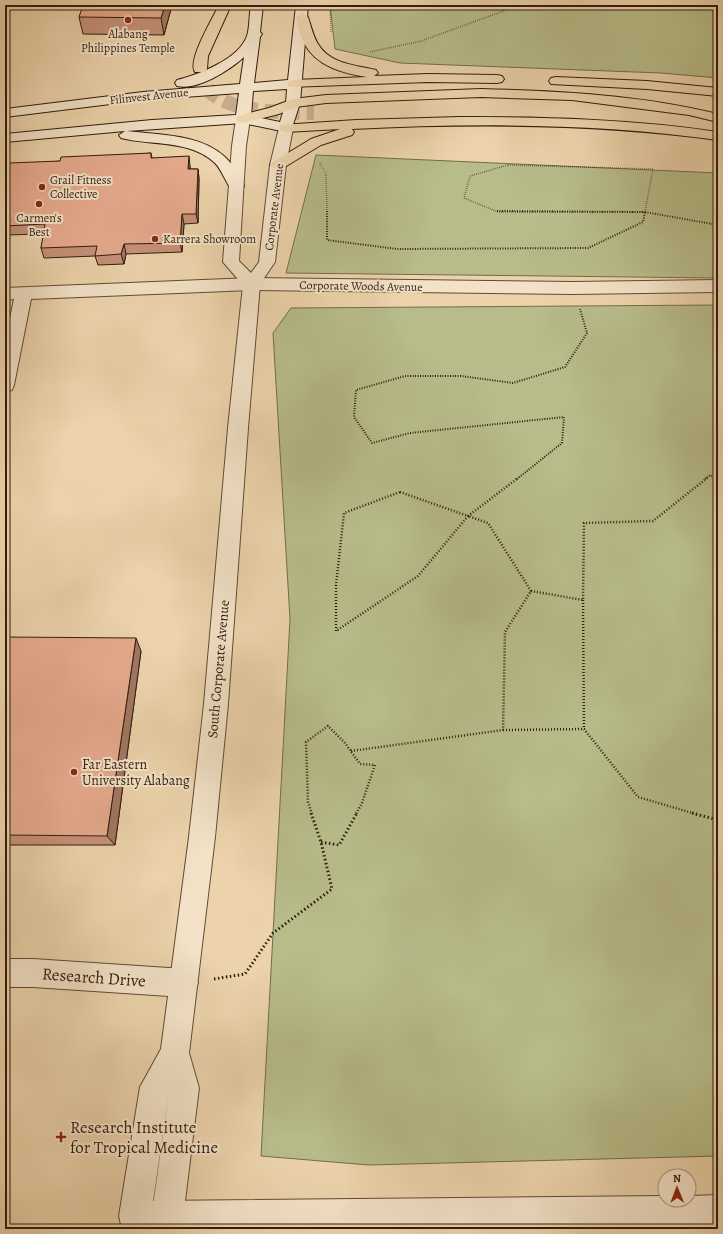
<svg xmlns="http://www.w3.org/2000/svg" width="723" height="1234" font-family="Alegreya,serif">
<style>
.green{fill:#b7bc89;stroke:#746c4c}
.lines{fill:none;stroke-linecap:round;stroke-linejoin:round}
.motorway-tunnel{stroke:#c7ae8c;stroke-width:14;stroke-dasharray:14 7;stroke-linecap:butt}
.minor-casing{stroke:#604a35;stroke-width:2}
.tertiary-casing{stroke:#604a35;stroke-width:2}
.secondary-casing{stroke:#321c0e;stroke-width:2}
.motorway-casing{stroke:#321c0e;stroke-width:2}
.path-far3{stroke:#321c0e;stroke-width:1.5;stroke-dasharray:0.5 1.5;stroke-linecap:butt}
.path-far2{stroke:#321c0e;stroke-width:2;stroke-dasharray:1 1.5;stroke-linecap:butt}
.path-far1{stroke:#321c0e;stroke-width:2.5;stroke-dasharray:1 2;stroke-linecap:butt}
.path{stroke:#321c0e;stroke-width:3;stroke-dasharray:1.5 2.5;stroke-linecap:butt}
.minor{fill:#f3e2c8;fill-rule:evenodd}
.tertiary{fill:#f3e2c8;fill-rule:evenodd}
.secondary{fill:#f3e2c8;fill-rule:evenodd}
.motorway{fill:#ecd3ab;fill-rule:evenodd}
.wall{fill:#c69279;stroke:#321c0e}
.shaded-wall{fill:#a17763;stroke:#321c0e}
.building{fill:#e6aa8d;stroke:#321c0e}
.poi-dot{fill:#8f2418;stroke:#f3e2c8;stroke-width:1.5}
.labels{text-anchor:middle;stroke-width:4;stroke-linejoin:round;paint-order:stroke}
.far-poi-label{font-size:12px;fill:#321c0e;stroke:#f3e2c8}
.far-street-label{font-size:12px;fill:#321c0e;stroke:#f3e2c8}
.street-label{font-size:14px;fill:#321c0e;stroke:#f3e2c8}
.poi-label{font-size:14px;fill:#321c0e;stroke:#f3e2c8;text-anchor:start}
.near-street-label{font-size:17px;fill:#321c0e;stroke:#f3e2c8}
.near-poi-label{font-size:17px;fill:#321c0e;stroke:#f3e2c8;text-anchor:start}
</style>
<rect width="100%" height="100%" fill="#ecd3ab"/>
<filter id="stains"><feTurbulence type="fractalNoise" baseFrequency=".005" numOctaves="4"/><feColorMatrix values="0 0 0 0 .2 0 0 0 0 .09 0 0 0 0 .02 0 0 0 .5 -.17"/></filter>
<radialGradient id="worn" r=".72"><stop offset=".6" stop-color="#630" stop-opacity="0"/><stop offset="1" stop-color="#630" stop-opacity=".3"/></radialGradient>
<g class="green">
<polygon points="330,5 718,5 718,78 661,73 400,63 335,49"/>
<polygon points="316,155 718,173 718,278 286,273"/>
<polygon points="718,305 718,1156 369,1165 261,1156 290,619 273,333 291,308"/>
</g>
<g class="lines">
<path class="motorway-tunnel" d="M200,69C201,74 202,80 204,84C221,114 284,112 314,113"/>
<g class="minor-casing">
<g id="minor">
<polygon points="252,278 573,282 718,280 718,292 573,294 252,290 31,299 14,385 12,390 5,392 5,342 14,299 5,300 5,288"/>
<polygon points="5,959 33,959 184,969 194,973 198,983 194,993 184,997 33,987 5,987"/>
<polygon points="718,1195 718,1227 487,1229 144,1229 142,1228 137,1217 142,1206 153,1201 665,1196 665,1200 689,1200 689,1196"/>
</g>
</g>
<g class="tertiary-casing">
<path id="tertiary" d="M243,115L248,116L250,119L246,146L239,261L251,273L259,262L270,165L279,128L281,125H291L293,128L286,165L275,262L260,284L248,428L228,704L215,837L189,1053L199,1088L183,1217L178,1228L122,1229L119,1216L140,1087L161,1049L189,837L204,704L228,428L243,285L223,262L232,146L236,119L238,116ZM169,1092L152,1213L151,1215Z"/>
</g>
<g class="secondary-casing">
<path id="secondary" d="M251,5H263L260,32L262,34L260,37L254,83L288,80L296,5H308L300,103L291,131L286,132L243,123L127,131C159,135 201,134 225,157C234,165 238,176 244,186L241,189H231C225,181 222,170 215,163C189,139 152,146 121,138L119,135L125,131L5,142V134L152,120L236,115L239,93L143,100L5,117V109L143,92L240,84L244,57C230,70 197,91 177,86L175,83L177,80C198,75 239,59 247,36C250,27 249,15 251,5ZM287,89L286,103L280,122L251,116L253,91Z"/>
</g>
<g class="motorway-casing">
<g id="motorway">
<path d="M219,5H231L208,56L207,69L205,72H195C187,60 213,18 219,5Z"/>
<path d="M302,13L308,17C311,26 313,36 318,44C330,64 355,65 376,70L378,73L374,76L428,74L497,75L502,76L504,79L502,82L497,83L428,82L289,87L287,84L289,81L294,80L367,77C343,73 317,67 304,43C300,35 298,26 296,17Z"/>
<polygon points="556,77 647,81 718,88 718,96 647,89 551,84 549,81 551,78"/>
<path d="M481,89C560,91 641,95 718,114V122L689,115L572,100L481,97L326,103L296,107L279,114L243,123L238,122L236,119L238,116L269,108L293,99L326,95Z"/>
<path d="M460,117C546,117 632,119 718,132V140C597,123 473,123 352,129L354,132L352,135L321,145L283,168H273L270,165L273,162L311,139L340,129L286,132L281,131L279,128L281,125L356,120Z"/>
</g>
</g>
<g class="path-far3">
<polyline points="330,5 331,32"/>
<polyline points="370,52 421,41 520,5"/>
<polyline points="320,163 326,174 327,212"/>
<polygon points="508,165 653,169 645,212 498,212 464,198 470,176"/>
<polyline points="645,212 647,212"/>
</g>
<g class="path-far2">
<polyline points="327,211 327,240 397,249 588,248 643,222 645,212"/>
<polyline points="497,211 645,212"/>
<polyline points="645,212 718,225"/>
<polyline points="517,479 562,443 564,417 410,433 372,443 354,417 356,390 405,376 461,376 513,383 565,367 587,333 580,309"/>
<polyline points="705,479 710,475 716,479"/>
</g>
<g class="path-far1">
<polyline points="714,478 718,480"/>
<polygon points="400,492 468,516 418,576 336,631 336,585 344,513"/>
<polyline points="468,516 518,478"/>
<polyline points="531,591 583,600 584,523 653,521 707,478"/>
<polyline points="583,600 584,729"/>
<polyline points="503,730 584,729 638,797 696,814"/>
<polyline points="351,751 503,730 505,632 531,591 488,523 468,516"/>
<polyline points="312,814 308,802 306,742 328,726 345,743 360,764 375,765 362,803 356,814"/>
</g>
<g class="path">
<polyline points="311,813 321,842"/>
<polyline points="692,813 718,820"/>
<polyline points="321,842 339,845 357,813"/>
<polyline points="214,979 245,974 273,933 332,889 321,842"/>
</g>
<use href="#minor" class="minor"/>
<use href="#tertiary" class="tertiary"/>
<use href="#secondary" class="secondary"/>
<use href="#motorway" class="motorway"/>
</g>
<g class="wall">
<polygon points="172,5 164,35 83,34 79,17"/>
<polygon points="151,153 152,158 190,166 190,169 198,169 199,179 198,223 184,224 182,252 126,254 124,264 98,265 95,256 44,258 41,248 44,234 5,235 5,169 60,161"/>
<polygon points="5,637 141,651 115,845 5,845"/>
</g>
<g class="shaded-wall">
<polygon points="165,5 172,5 164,35 161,18"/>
<polygon points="189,156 190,166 190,179 188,169"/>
<polygon points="198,169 199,179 198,223 196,214"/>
<polygon points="182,214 184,224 182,252 180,243"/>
<polygon points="124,244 126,254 124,264 121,254"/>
<polygon points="136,638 141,651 115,845 107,836"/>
</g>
<g class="building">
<polygon points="83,5 165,5 161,18 79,17"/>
<polygon points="151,153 151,158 189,156 188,169 198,169 196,214 182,214 180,243 124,244 121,254 95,256 97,246 41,248 45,224 5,226 5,169 8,169 9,163 60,161 61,157"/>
<polygon points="5,637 136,638 107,836 5,835"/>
</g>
<g class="poi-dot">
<circle cx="128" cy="20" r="4"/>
<circle cx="42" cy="187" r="4"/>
<circle cx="39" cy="204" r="4"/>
<circle cx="155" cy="239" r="4"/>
<circle cx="74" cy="772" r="4"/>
<path d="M59 1131h4v4h4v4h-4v4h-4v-4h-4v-4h4z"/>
</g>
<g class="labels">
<g class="far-poi-label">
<text x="128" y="38">Alabang<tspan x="128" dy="14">Philippines Temple</tspan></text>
<text x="50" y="184" text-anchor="start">Grail Fitness<tspan x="50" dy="14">Collective</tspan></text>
<text x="39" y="222">Carmen's<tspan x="39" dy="14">Best</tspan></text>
<text x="163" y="243" text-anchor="start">Karrera Showroom</text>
</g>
<g class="far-street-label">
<text transform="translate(149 96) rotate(-6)" y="4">Filinvest Avenue</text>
<text transform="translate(274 207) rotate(-83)" y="4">Corporate Avenue</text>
<text transform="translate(361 286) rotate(1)" y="4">Corporate Woods Avenue</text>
</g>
<g class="street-label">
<text transform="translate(218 669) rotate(-85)" y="5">South Corporate Avenue</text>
</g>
<g class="poi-label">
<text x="82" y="769">Far Eastern<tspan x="82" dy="16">University Alabang</tspan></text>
</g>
<g class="near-street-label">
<text transform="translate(94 977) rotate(4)" y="6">Research Drive</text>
</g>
<g class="near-poi-label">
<text x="70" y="1133">Research Institute<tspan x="70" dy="20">for Tropical Medicine</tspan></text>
</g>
</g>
<rect width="723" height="1234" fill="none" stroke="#ecd3ab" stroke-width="20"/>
<rect x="6" y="6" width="711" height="1222" fill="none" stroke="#321c0e" stroke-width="2"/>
<rect x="10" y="10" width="703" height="1214" fill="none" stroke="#321c0e"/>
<g transform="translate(677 1188) rotate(359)"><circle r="19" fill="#f3e2c8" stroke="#a6937e"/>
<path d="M0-3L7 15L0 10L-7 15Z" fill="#8f2418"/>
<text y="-6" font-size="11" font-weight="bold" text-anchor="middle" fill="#321c0e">N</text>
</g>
<rect width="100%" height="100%" filter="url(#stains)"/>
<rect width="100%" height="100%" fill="url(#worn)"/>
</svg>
